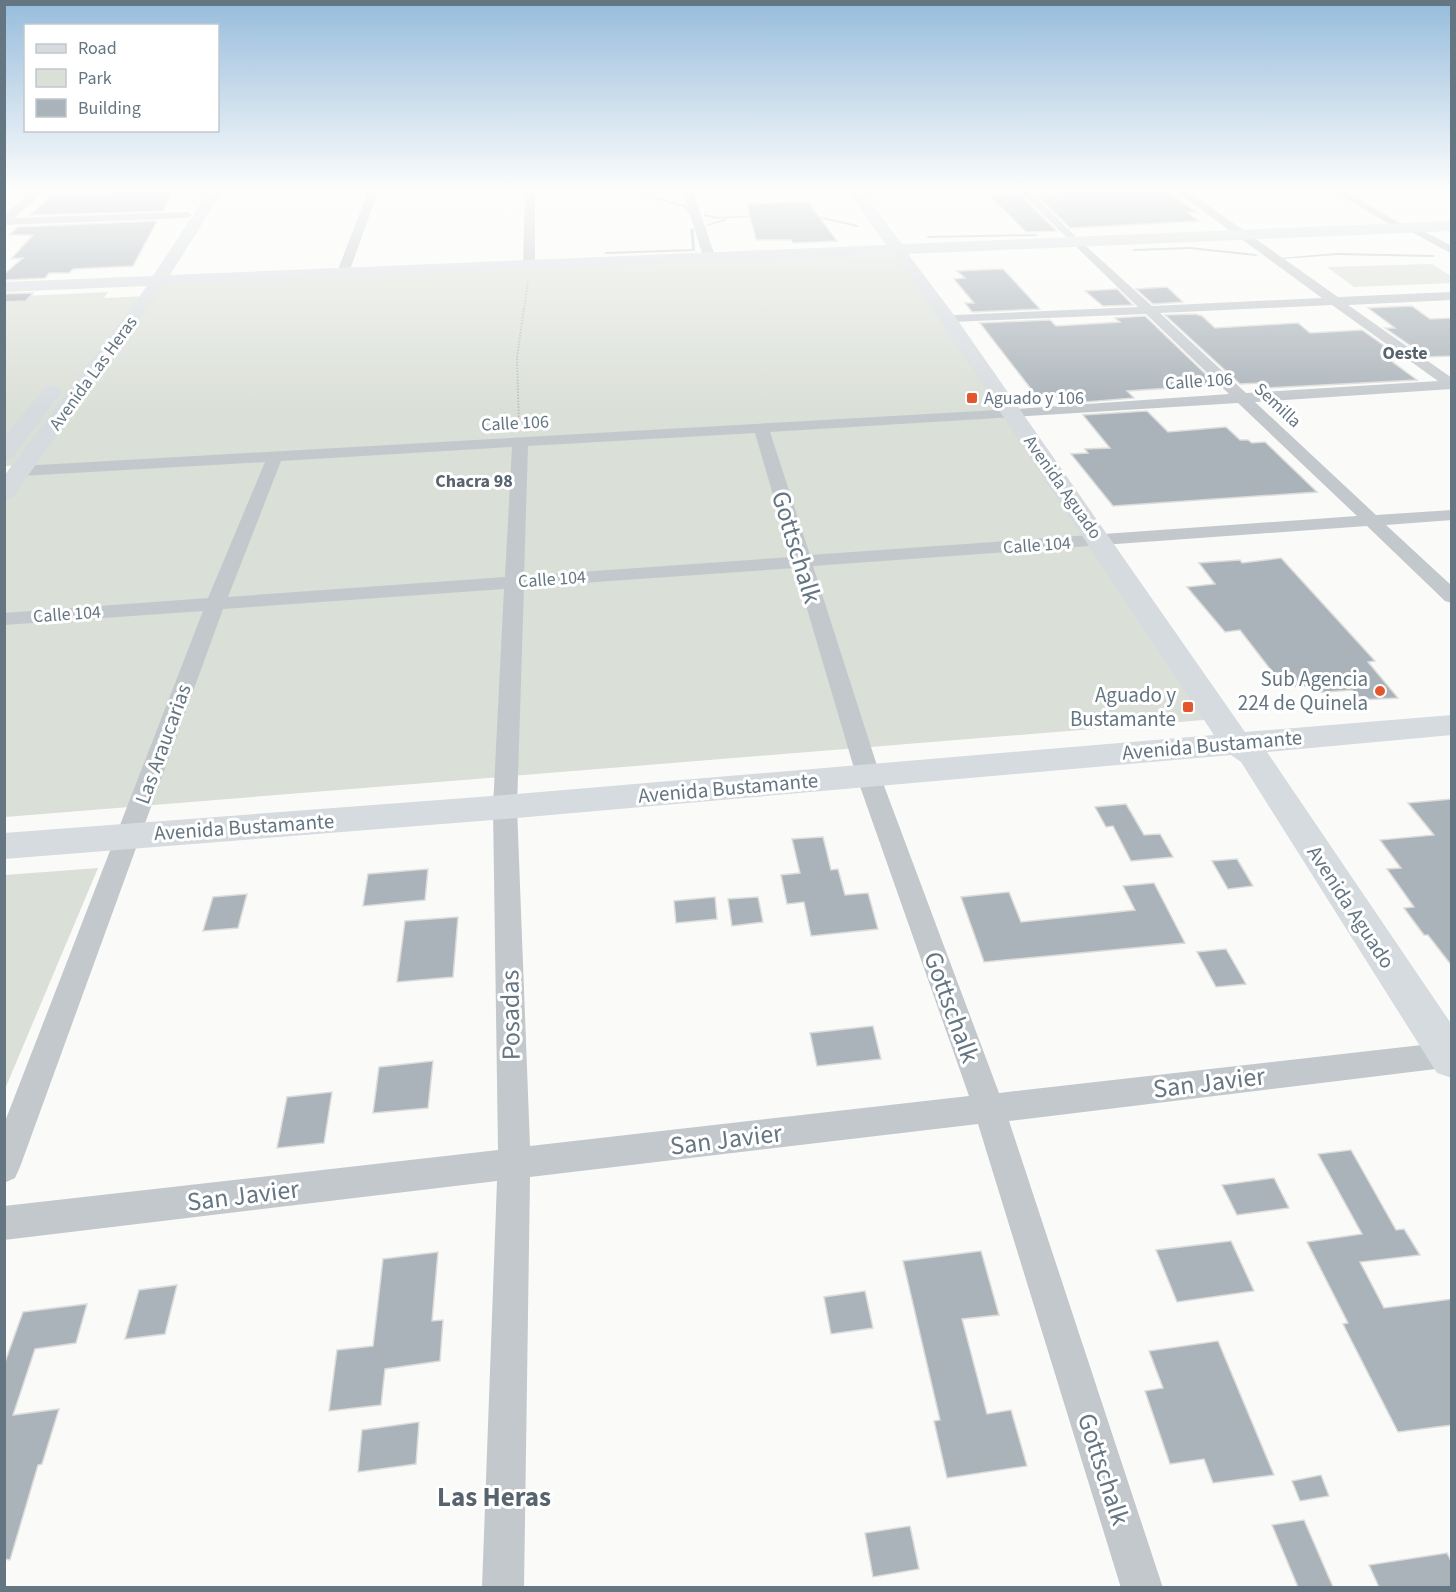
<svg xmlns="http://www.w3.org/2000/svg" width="1456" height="1592" font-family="'Source Sans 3',sans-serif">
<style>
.green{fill:#dadfd7}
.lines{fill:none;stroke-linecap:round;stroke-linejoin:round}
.stream{fill:#bbc7cb;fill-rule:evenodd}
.building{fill:#aab3b9;stroke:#dcdcda;stroke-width:1.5}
.path-far1{stroke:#bbbfc2;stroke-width:1.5;stroke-dasharray:1.5 1.5;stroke-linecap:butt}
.path{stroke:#bbbfc2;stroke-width:2;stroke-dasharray:1.5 1.5;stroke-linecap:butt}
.street{fill:#c3c8cc;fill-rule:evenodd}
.secondary{fill:#d6dbdf;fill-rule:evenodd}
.poi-dot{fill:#e4572e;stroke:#fff;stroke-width:2}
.labels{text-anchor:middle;stroke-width:6;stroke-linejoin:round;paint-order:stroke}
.far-neighbourhood-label{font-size:18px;font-weight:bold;fill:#57646e;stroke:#fff}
.far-street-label{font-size:18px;fill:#657683;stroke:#fff}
.far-poi-label{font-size:18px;fill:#657683;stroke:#fff;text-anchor:start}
.poi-label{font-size:21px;fill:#657683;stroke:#fff;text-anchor:end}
.street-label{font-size:21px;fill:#657683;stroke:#fff}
.near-street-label{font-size:26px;fill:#657683;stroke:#fff}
.near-neighbourhood-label{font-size:27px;font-weight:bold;fill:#57646e;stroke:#fff}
</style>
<rect width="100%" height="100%" fill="#fafaf8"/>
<g class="green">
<polygon points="897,252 1216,719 5,817 5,492 24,465 5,466 4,297 108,292 104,298 147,296 157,283"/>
<polygon points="1432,264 1451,276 1451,283 1354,287 1327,267"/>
<polygon points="98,868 5,1089 5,875"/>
</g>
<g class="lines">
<g class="stream">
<polygon points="621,189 628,189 685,205 691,212 688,213 683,207"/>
<polygon points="806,213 857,225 859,226 857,227 806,215"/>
<polygon points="705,214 717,217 761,215 763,216 717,219 704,216"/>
<polygon points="724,219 727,220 708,226 706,225"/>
<polygon points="692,228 694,229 695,251 606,254 604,253 606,252 692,249 690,229"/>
<polygon points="1036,234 1037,236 928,238 926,237 928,236"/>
<polygon points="1190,247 1256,254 1258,255 1256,256 1190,249 1134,251 1132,250 1134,249"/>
<polygon points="1337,253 1433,255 1435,256 1433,257 1337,255 1282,259 1280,258"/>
</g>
</g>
<g class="building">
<polygon points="119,189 174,189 163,211 30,215 51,196 116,193"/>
<polygon points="1063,189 1163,189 1197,212 1186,212 1199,221 1070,228 1036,194 1066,193"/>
<polygon points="1020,195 1057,231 1026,232 990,196"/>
<polygon points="808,202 837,241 793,243 791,240 756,240 747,204"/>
<polygon points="157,221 133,266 73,269 69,273 49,273 45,278 4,280 4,274 23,258 11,259 33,235 9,235 18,227"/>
<polygon points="1003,269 1040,309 972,312 965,303 974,303 954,279 965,278 957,271"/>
<polygon points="1167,287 1183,302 1153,304 1136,289"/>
<polygon points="1117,289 1133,305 1103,306 1085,291"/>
<polygon points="33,293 26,301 4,302 4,294"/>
<polygon points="1412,306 1430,319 1452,318 1452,356 1427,357 1385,328 1395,328 1368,308"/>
<polygon points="1195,314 1202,316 1215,328 1298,323 1310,333 1362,330 1403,359 1390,360 1417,380 1266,388 1260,383 1240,384 1165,315"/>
<polygon points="1145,316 1217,385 1127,391 1134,398 1073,403 1068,396 1038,398 980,323 1050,320 1056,326 1120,322 1115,318"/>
<polygon points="1147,411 1168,432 1226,427 1240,440 1248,440 1252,443 1265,442 1317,492 1113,506 1071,454 1088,453 1085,449 1110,448 1083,415"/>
<polygon points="1281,558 1375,661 1368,662 1398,698 1360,700 1352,690 1313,693 1308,686 1284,687 1240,630 1225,632 1187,587 1215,584 1199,563 1240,560 1242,563"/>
<polygon points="1452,799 1452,966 1428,935 1424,935 1404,908 1414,907 1387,869 1401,868 1380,840 1434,835 1408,803"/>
<polygon points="1126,804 1144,835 1160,834 1173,857 1131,861 1113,826 1106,827 1095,807"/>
<polygon points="823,837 831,870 838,869 845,895 868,893 878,929 811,936 804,902 787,904 781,875 800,873 792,839"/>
<polygon points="1237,859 1253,886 1228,889 1212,861"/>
<polygon points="428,869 425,900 363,906 368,874"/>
<polygon points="1154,883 1185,943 984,962 961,897 1009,892 1021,922 1135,910 1123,886"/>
<polygon points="247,894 238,928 203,931 213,897"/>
<polygon points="715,897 717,919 676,923 674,901"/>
<polygon points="758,897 763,922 732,926 728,899"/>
<polygon points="458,917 453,977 397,982 405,921"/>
<polygon points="1226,949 1246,984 1216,987 1197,952"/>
<polygon points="873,1026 881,1059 817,1066 810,1033"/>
<polygon points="433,1061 428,1108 373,1113 379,1067"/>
<polygon points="332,1092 324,1143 277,1148 287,1097"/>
<polygon points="1351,1150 1396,1230 1404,1229 1420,1255 1360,1262 1384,1308 1452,1299 1452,1425 1398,1432 1343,1324 1348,1323 1307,1242 1362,1234 1318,1154"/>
<polygon points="1274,1178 1289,1208 1237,1215 1222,1185"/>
<polygon points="1231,1241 1254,1291 1177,1302 1156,1250"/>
<polygon points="981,1251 999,1315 962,1319 987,1414 1011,1410 1027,1466 947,1478 934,1421 940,1420 903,1261"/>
<polygon points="438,1252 432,1321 443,1320 440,1361 385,1369 381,1405 329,1411 337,1350 373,1346 383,1259"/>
<polygon points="177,1285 165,1334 125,1339 139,1290"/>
<polygon points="865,1291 873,1328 831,1334 824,1297"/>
<polygon points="87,1304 76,1343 35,1349 13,1415 59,1409 42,1464 38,1465 10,1560 4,1559 4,1365 23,1312"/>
<polygon points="1218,1341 1274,1475 1213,1483 1204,1459 1170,1464 1145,1391 1163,1388 1149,1351"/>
<polygon points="419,1422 416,1464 358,1472 362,1430"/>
<polygon points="1321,1475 1329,1496 1300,1501 1292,1481"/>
<polygon points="1304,1520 1333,1587 1298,1587 1272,1525"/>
<polygon points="910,1526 919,1569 873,1577 865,1533"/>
<polygon points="1447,1553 1452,1563 1452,1587 1379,1587 1369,1565"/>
</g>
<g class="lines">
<polyline class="path-far1" points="524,310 528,281"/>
<polyline class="path" points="519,426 517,358 524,308"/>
<g class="street">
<polygon points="34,189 46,189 14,218 187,212 192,215 187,218 4,225 4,215"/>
<polygon points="369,189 379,189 351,267 349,270 341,270 339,267"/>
<polygon points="525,189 535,189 535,266 529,270 523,266"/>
<polygon points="682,189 692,189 714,253 712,255 704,255 702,253"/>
<polygon points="881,189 867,193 862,190 862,189"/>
<path d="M1017,189H1028L1078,239L1152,306L1322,298L1173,189H1185L1338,297L1452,292V300L1348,305L1452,378V389L1255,402L1376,515L1452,510V520L1386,525L1452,586V603L1445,601L1367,526L813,566L880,775L999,1093L1448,1042L1452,1043V1067L1009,1121L1163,1588H1121L978,1124L530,1177L524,1588H482L497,1181L4,1240V1206L498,1150L493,807L504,589L223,609L20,1167L15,1178L4,1183V1124L203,611L4,625V613L208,598L265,462L21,476L13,471L21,466L1015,409L1229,394L1146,314L951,322L949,319L951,316L956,315L1138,307ZM1332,305L1438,381L1246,393L1160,313ZM1238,403L1357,516L810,555L770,432ZM755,433L791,557L524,576L528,446ZM512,447L505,577L228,597L281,461ZM795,568L856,775L969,1096L530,1146L517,807L524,587Z"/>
<polygon points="1330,189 1343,189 1401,224 1400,226 1392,226"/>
<polygon points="1412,225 1452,246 1452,254 1408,230 1406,228"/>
</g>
<g class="secondary">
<polygon points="210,189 224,189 170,275 886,245 846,189 860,189 902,244 1452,221 1452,231 908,254 954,315 1245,732 1452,715 1452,735 1267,752 1452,1025 1452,1078 1437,1073 1241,762 1231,755 505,819 4,859 4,833 505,795 1214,735 940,321 893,254 164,285 12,498 4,500 4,476 147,286 4,292 4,282 153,276"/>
<polygon points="52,385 59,387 62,391 12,458 4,460 4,438 45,387"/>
</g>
</g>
<linearGradient id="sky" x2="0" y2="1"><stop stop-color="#96bcdc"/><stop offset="0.46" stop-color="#fdfdfc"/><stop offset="1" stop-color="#fdfdfc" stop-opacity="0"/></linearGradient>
<rect width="1456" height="412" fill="url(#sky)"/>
<g class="poi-dot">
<rect x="966" y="392" width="12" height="12" rx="3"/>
<circle cx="1380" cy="691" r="6"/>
<rect x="1182" y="701" width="12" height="12" rx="3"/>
</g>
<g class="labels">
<g class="far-neighbourhood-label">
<text x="1405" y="359">Oeste</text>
<text x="474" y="487">Chacra 98</text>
</g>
<g class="far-street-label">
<text transform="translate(93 373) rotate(-54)" y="6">Avenida Las Heras</text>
<text transform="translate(1199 381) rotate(-4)" y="6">Calle 106</text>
<text transform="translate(1278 405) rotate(43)" y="6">Semilla</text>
<text transform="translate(515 423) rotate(-3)" y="6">Calle 106</text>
<text transform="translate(1063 487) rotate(55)" y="6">Avenida Aguado</text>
<text transform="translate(1037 545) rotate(-4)" y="6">Calle 104</text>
<text transform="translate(552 579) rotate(-4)" y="6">Calle 104</text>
<text transform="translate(67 614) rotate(-4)" y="6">Calle 104</text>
</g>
<g class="far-poi-label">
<text x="984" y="404">Aguado y 106</text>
</g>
<g class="poi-label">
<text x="1368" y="686">Sub Agencia<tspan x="1368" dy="24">224 de Quinela</tspan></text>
<text x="1176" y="702">Aguado y<tspan x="1176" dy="24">Bustamante</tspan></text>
</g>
<g class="street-label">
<text transform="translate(163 744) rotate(-70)" y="7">Las Araucarias</text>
<text transform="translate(1212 745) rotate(-5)" y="7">Avenida Bustamante</text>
<text transform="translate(728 788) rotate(-5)" y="7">Avenida Bustamante</text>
<text transform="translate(244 827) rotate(-4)" y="7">Avenida Bustamante</text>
<text transform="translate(1351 907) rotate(57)" y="7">Avenida Aguado</text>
</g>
<g class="near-street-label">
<text transform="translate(797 547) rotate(73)" y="9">Gottschalk</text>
<text transform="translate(952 1007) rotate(70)" y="9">Gottschalk</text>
<text transform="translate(510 1015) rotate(-91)" y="9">Posadas</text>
<text transform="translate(1209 1082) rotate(-7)" y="9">San Javier</text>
<text transform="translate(726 1139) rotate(-7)" y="9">San Javier</text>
<text transform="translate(243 1195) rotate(-7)" y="9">San Javier</text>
<text transform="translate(1104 1469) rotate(72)" y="9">Gottschalk</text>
</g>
<g class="near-neighbourhood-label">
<text x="494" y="1506">Las Heras</text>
</g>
</g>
<rect width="1456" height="1592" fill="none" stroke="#657683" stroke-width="12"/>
<rect x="24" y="24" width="195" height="108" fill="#ffffff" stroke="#c1c8cd" stroke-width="1.5"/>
<rect x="36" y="44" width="30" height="9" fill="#d6dbdf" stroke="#c1c8cd" stroke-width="1.5"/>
<text x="78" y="54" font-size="18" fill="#657683">Road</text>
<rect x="36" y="69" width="30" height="18" fill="#dadfd7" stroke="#c1c8cd" stroke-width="1.5"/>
<text x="78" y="84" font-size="18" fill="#657683">Park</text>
<rect x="36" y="99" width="30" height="18" fill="#aab3b9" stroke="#c1c8cd" stroke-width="1.5"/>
<text x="78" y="114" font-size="18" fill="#657683">Building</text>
</svg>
